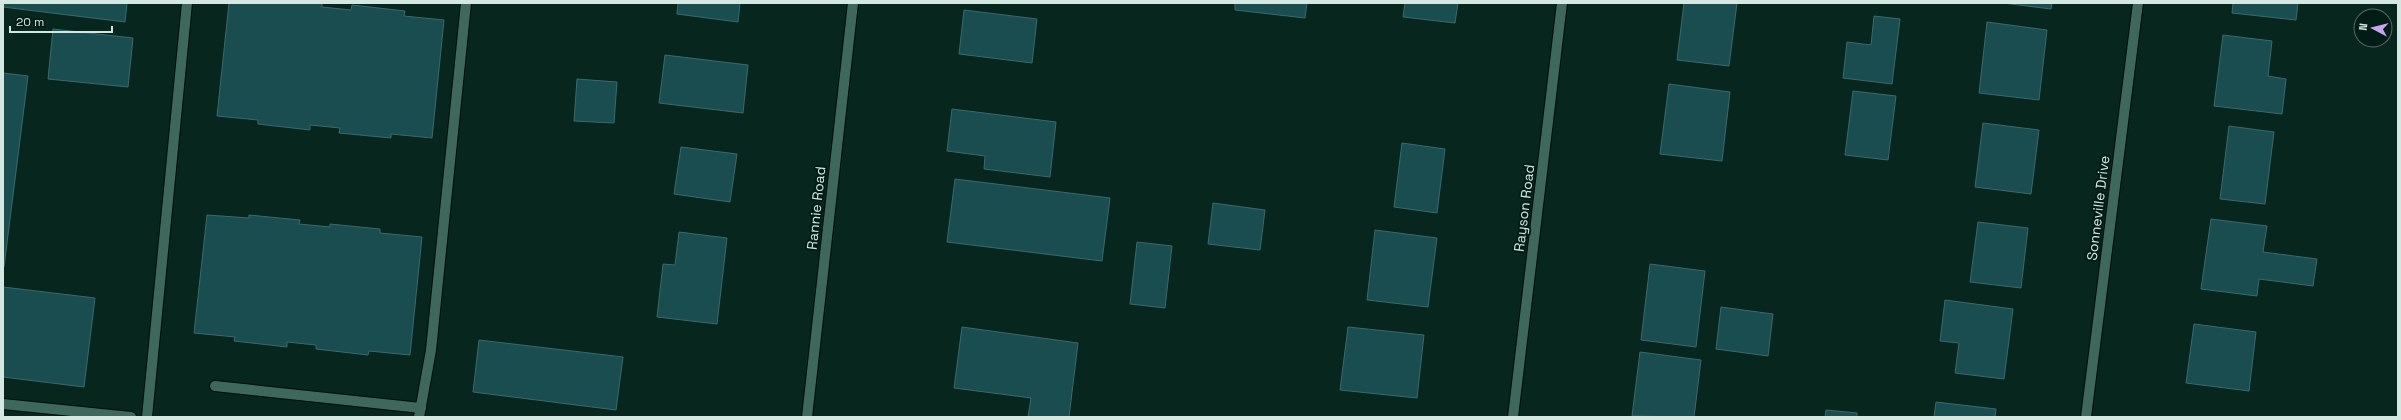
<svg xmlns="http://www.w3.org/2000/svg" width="2401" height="420" font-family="'Space Grotesk',sans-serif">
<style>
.building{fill:#1a4d50;stroke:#3c696c}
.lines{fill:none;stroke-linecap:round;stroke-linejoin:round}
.lane-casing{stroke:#000d09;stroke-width:12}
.street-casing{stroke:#000d09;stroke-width:12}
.lane{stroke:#3f685d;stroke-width:10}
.street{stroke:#3f685d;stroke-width:10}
.labels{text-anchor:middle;stroke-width:4;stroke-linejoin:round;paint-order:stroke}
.street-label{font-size:14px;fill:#d2e8e1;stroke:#001c15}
</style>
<rect width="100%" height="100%" fill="#06261e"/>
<g class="building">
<polygon points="3,3 127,3 125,22 3,7"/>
<polygon points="229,3 322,3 322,7 351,10 352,5 405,11 404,16 444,20 432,138 391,134 391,138 339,133 340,128 310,125 310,130 258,124 258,120 217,116"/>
<polygon points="678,3 740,3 738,22 677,14"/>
<polygon points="1235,3 1307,3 1305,18 1235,10"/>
<polygon points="1405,3 1458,3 1455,23 1403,17"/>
<polygon points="1684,3 1737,3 1729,66 1677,60"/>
<polygon points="2003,3 2052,3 2051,9"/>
<polygon points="2233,3 2298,3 2296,20 2232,13"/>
<polygon points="964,10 1037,19 1032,63 959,54"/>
<polygon points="1874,16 1900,19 1892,84 1843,78 1847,42 1871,45"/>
<polygon points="1987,22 2047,30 2039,100 1979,93"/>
<polygon points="53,29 133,38 128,87 48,79"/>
<polygon points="2223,35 2272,41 2268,76 2286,79 2282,114 2214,106"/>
<polygon points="665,55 748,65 743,113 659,103"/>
<polygon points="3,73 28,76 4,267 3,267"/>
<polygon points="577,79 617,82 614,123 574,121"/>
<polygon points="1669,84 1730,92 1722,161 1660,154"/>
<polygon points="1853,91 1896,96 1888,160 1845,155"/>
<polygon points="952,109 1056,122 1050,177 984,169 985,156 947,151"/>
<polygon points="1983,123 2039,130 2031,194 1975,187"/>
<polygon points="2229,126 2274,132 2265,204 2220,199"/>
<polygon points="1402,143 1445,149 1437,213 1394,207"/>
<polygon points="681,147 737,154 730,202 674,194"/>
<polygon points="955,179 1110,198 1102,261 947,242"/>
<polygon points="1213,203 1265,210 1260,250 1208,244"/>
<polygon points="207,215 249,218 249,215 300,220 299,224 330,227 330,224 380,229 380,233 422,237 410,355 369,351 368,355 316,349 316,345 287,342 287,347 234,341 235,337 194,333"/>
<polygon points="2211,219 2267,226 2263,252 2317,259 2313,286 2259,279 2257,296 2201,289"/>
<polygon points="1978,222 2028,228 2021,288 1970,282"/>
<polygon points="1375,230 1437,238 1428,307 1367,300"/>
<polygon points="679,232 727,238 717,324 657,317 663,264 675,265"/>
<polygon points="1137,242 1172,246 1165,308 1130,304"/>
<polygon points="1650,264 1705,271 1696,347 1641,340"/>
<polygon points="3,287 95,298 84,387 3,377"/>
<polygon points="1945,300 2013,309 2004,379 1955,373 1959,343 1940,341"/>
<polygon points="1721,307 1773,314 1768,356 1716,349"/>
<polygon points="2194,324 2256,332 2249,391 2186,383"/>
<polygon points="962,327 1078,343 1069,417 1028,417 1031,398 954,388"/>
<polygon points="1348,327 1424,335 1417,398 1340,390"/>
<polygon points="479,340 623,357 616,410 473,392"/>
<polygon points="1640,352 1701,360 1694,417 1632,416"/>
<polygon points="1936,402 1996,409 1995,417 1934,417"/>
<polygon points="1826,410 1857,413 1857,417 1825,417"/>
</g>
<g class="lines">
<g class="lane-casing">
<g id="lane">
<polyline points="215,386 421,408"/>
<polyline points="3,404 131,417"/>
<polyline points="147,417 187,3"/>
<polyline points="419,417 431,350 466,3"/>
</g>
</g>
<g class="street-casing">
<g id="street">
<polyline points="807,417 853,3"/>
<polyline points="1513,417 1562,3"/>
<polyline points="2086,417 2138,3"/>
</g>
</g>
<use href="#lane" class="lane"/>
<use href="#street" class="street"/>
</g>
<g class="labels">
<g class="street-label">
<text transform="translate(816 208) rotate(-84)" y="5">Rannie Road</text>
<text transform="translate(1524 208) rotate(-83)" y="5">Rayson Road</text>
<text transform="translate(2098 208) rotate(-83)" y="5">Sonneville Drive</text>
</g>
</g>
<rect width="2401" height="420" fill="none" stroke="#d2e8e1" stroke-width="8"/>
<g transform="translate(2373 28) rotate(277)"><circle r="19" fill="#001c15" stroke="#546e67"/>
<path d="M0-3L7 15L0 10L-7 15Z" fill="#c8a5ee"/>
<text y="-6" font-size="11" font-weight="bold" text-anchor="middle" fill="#d2e8e1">N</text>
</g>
<path d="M10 26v6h102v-6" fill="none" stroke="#d2e8e1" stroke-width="2"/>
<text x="16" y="26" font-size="12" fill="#d2e8e1" stroke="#001c15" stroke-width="3" paint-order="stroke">20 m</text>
</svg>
